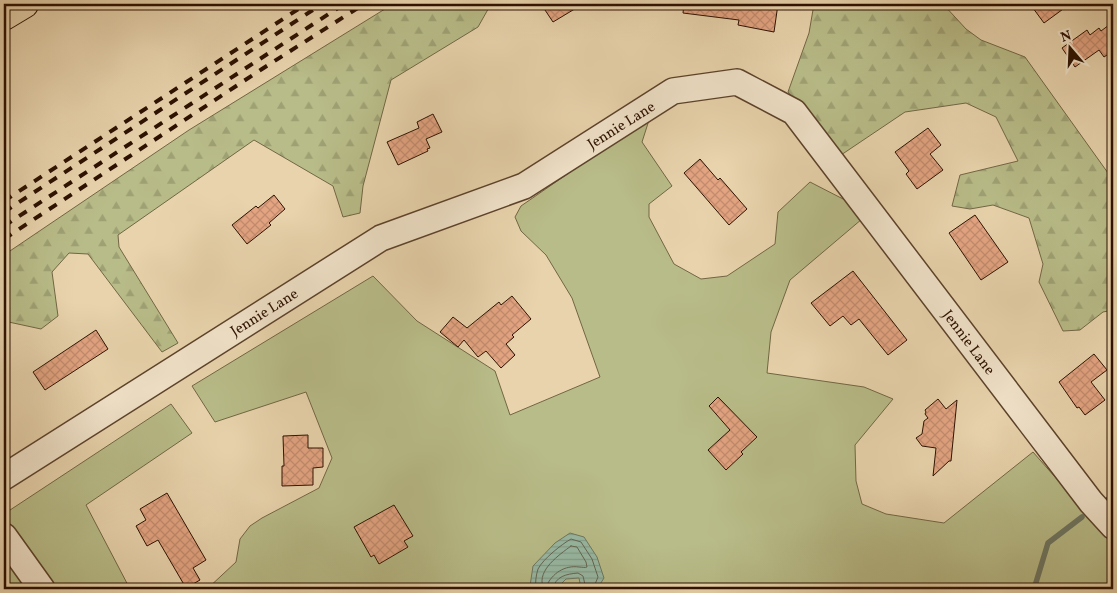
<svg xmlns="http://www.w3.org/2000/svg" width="1117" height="593" font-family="Vollkorn,serif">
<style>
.green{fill:#b8bc88;stroke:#726644}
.forest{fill:url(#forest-firs);stroke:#726644}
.water{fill:url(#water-rules);stroke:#6d7662}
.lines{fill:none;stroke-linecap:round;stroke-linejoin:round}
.shore{stroke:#626552;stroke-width:1}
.stream{stroke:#6d7662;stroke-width:5.5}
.building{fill:url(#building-cross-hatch);stroke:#2d1100}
.minor-casing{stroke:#5c422b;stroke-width:28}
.highway-casing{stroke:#2d1100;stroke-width:30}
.minor{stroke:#f0e2c9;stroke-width:25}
.highway{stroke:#e8d3ac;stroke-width:28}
.rail{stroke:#2d1100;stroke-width:4;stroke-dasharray:9 9;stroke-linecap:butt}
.labels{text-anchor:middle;stroke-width:4.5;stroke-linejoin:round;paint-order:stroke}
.street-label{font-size:15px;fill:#2d1100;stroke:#f0e2c9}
</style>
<defs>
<pattern id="forest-firs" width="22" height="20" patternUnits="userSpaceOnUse" patternTransform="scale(1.25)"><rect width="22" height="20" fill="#b8bc88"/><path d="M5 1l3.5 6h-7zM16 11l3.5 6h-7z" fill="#9ea174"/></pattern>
<pattern id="water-rules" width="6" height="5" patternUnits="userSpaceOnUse" patternTransform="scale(1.25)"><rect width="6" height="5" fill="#98b9a4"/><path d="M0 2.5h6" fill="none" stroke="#839e8b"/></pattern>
<pattern id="building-cross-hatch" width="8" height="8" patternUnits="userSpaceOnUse" patternTransform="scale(1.25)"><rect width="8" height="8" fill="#e3a482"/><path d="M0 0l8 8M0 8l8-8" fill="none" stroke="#c38c6e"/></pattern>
</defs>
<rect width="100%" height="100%" fill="#e8d3ac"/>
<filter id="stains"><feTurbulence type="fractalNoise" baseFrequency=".004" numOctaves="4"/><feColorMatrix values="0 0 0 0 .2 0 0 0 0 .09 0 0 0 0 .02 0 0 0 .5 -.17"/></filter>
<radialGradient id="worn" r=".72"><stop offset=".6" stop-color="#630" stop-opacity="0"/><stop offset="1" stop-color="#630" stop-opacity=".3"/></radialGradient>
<g class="green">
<polygon points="650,117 642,142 672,186 649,204 649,217 674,264 701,279 727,276 775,244 778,212 810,182 845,200 862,219 790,280 771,332 767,373 864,387 893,399 855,445 856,481 862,504 886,514 944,523 1033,452 1113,543 1113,589 207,589 236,562 240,539 250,526 262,518 319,488 332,458 306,392 215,422 192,386 373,276 417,321 495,371 510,415 600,377 572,298 546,255 521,231 515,217 521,206"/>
<polygon points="171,404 192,433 86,505 130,589 4,589 4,514"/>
</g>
<g class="forest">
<polygon points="393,4 491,4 478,27 391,80 363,186 360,213 343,217 333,186 254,140 118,235 119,247 178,343 162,352 88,254 69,253 52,272 58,316 41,329 4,321 4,255 189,130"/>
<polygon points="814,4 943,4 966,29 981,40 1025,57 1113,180 1113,310 1103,312 1080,330 1063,331 1039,282 1043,264 1029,218 993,205 970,209 952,206 960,175 1018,161 996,117 966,103 905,112 841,155 788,92 809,33"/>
</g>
<polygon class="water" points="570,533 584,537 597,557 604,578 597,589 583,589 581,588 579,578 566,579 556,589 532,589 530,586 533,566 555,543"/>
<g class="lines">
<g class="shore">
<path d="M571,546L577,547L586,562L587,567C585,568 582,567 579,567C565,565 552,573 546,587H543C537,570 559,555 571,546Z"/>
<path d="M536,589C535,583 536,575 538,569C543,559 562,544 571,539L581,542L592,559L598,577L593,589"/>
<path d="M553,589C555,576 567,574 578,573L583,576L586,589"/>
</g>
<g class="stream">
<polyline points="1107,500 1113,495"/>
<polyline points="1034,589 1048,543 1082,517"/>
</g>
</g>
<g class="building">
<polygon points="541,4 583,4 553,22"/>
<polygon points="684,4 778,4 774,32 738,25 739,20 683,13"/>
<polygon points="1030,4 1070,4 1044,23"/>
<polygon points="1113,22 1113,51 1104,57 1099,50 1075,67 1062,48 1087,30 1090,35 1099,28 1101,31"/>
<polygon points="433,114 442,132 426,139 430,148 427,149 428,151 398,165 387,142 419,128 417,122"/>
<polygon points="928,128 941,145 930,154 943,170 917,189 906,174 909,171 895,152"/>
<polygon points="700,159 718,180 720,178 747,209 729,225 684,173"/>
<polygon points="274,195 285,209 269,223 271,225 247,244 232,225 256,206 258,208"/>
<polygon points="975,215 1008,262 981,280 949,233"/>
<polygon points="853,271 907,340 888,355 859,319 851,325 843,316 830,326 811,303"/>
<polygon points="512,296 531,319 512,335 514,337 506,344 515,355 501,368 486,351 478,357 464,340 458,347 440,332 453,317 467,328 499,302 501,305"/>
<polygon points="96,330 108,349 45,390 33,372"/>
<polygon points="1094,354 1107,370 1091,382 1105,400 1085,415 1079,407 1077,408 1059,382"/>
<polygon points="718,397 757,437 741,452 743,454 726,470 708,450 730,430 709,406"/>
<polygon points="938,399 946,409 957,400 951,461 949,461 933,476 936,448 922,446 916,438 922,434 924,421 928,418 925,414 926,412 925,410"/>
<polygon points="308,435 308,448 323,448 323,467 313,468 313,485 282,486 282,466 284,466 283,436"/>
<polygon points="167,493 206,560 193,568 200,580 186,588 158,540 147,546 136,526 146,520 140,509"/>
<polygon points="394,505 413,536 404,541 408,547 379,564 374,555 371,557 354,527"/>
</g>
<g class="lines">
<g class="minor-casing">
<g id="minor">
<polyline points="4,477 381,238 524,186 673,91 737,82 794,112 1091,502 1113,526"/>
<polyline points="4,536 42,589"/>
</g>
</g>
<g class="highway-casing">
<polyline id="highway" points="4,16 24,4"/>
</g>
<use href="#minor" class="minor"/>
<use href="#highway" class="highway"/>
<g class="rail">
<polyline points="4,201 306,4"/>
<polyline points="4,212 322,4"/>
<polyline points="4,226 344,4"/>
<polyline points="4,239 262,69 364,4"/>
</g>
</g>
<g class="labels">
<g class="street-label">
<text transform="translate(621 125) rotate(-32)" y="5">Jennie Lane</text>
<text transform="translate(264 312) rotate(-32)" y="5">Jennie Lane</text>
<text transform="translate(969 342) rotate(53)" y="5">Jennie Lane</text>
</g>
</g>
<rect width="1117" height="593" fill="none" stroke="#e8d3ac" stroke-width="20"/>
<rect x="5" y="5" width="1107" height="583" fill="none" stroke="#2d1100" stroke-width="2.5"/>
<rect x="10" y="10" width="1097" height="573" fill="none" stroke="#2d1100"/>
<g transform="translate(1070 48) rotate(341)" stroke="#f0e2c9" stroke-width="4" paint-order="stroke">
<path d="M0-4L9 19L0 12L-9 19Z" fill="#2d1100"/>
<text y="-8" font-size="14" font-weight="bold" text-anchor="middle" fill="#2d1100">N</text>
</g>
<rect width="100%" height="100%" filter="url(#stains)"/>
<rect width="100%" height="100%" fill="url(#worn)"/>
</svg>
